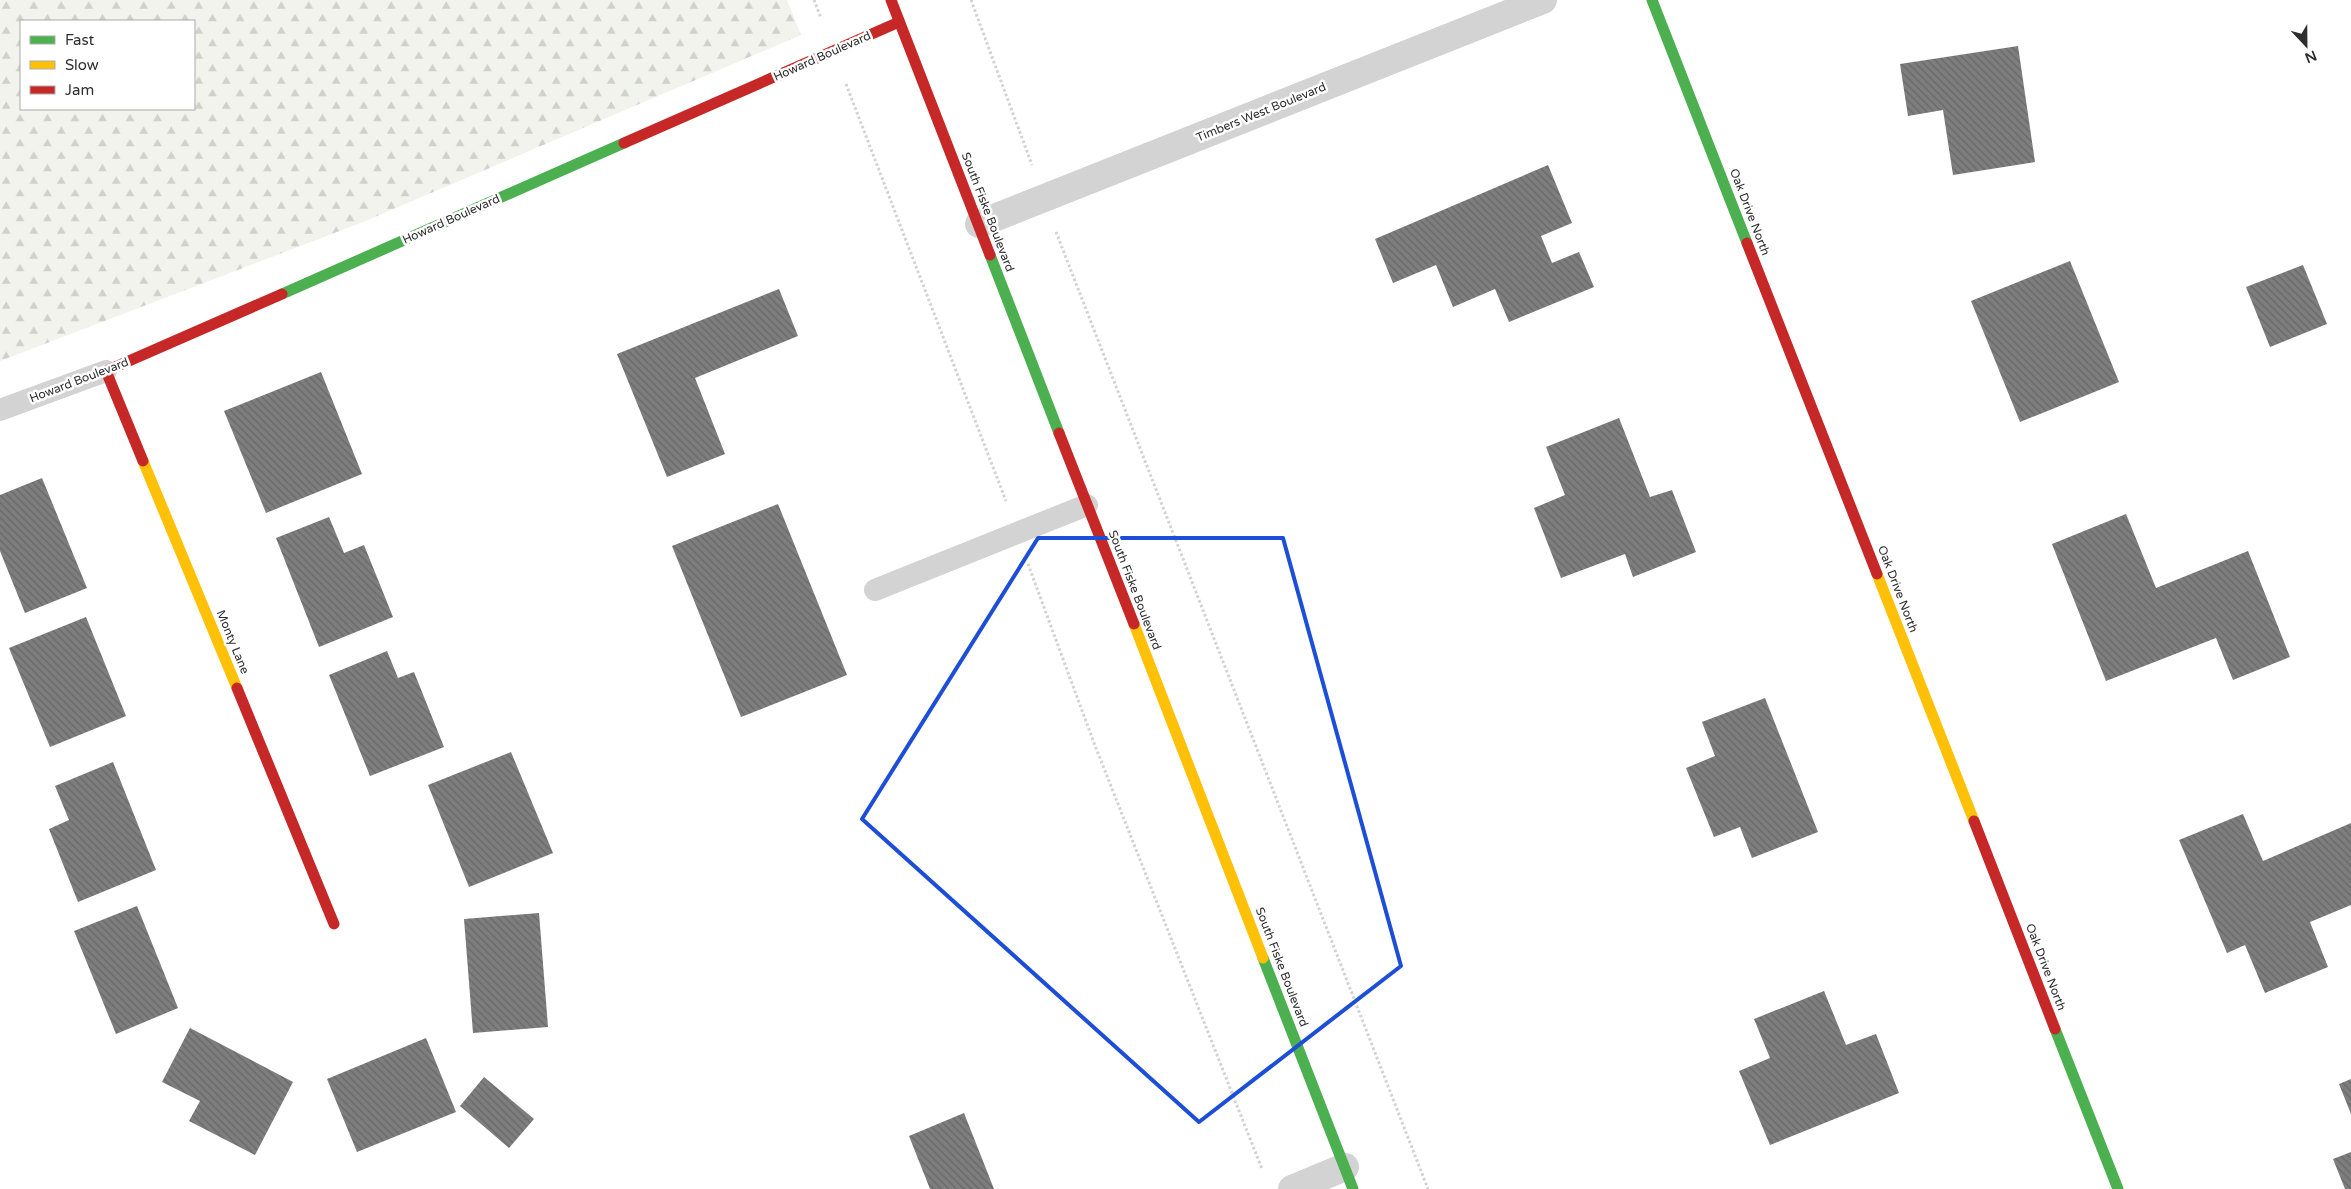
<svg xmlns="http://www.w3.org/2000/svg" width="2351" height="1189" font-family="'Varela Round',sans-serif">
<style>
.forest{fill:url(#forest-firs);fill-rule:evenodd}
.building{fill:url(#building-back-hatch)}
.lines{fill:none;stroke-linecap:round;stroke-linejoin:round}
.path{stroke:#d2d2d2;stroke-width:3;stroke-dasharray:2.5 2.5;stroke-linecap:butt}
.lane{stroke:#d3d3d3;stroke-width:22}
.street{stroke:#d3d3d3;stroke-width:28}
.fast{stroke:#4caf50;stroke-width:11}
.slow{stroke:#ffc107;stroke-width:11}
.jam{stroke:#c62828;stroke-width:11}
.marked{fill:none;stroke:#1d4ed8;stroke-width:4;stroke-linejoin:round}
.labels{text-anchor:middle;stroke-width:5;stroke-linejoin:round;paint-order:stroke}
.street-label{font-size:12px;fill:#2e2e2e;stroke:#fff}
</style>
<defs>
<pattern id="forest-firs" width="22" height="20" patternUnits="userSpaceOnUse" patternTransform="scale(1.25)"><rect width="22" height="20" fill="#f1f3ec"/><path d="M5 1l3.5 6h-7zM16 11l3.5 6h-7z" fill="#cfd1cb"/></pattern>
<pattern id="building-back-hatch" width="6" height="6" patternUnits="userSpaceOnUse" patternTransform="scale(1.25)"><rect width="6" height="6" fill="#7e7e7e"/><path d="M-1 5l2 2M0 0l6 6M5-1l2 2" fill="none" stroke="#686868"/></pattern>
</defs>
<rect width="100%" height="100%" fill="#fff"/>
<path class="forest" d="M0,0H787L801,35L363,222L0,361ZM21,21H194V109H21Z"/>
<g class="building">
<polygon points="2018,46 2035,162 1953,175 1943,110 1908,116 1900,64"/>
<polygon points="1548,165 1572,223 1541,236 1552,263 1579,252 1594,287 1509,322 1495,289 1453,307 1436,265 1393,283 1375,239"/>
<polygon points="2070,261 2119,382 2020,422 1971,301"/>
<polygon points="2303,265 2327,324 2270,347 2246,287"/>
<polygon points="779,289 798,336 695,378 725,454 667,477 617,354"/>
<polygon points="321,372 362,474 266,513 224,411"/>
<polygon points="1619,418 1650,497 1672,490 1696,552 1633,577 1625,554 1561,578 1534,508 1565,495 1546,447"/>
<polygon points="42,478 87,588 25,613 0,551 0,495"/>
<polygon points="778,504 847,675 741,717 672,546"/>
<polygon points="2126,514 2156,588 2248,551 2290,657 2233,680 2216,638 2106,681 2052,544"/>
<polygon points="329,517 344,553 364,545 393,617 319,647 276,538"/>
<polygon points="86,617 126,716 50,747 9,648"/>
<polygon points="387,651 398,678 414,672 444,747 370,776 329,675"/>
<polygon points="1765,698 1818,832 1752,858 1740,827 1714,837 1686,768 1715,756 1702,722"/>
<polygon points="511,752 553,853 469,887 428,785"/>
<polygon points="113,762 156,870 78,902 49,829 69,820 55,786"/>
<polygon points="2243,814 2263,861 2351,823 2351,905 2310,922 2328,967 2265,993 2245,945 2227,953 2179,840"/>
<polygon points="137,906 178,1008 116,1034 74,931"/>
<polygon points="539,913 548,1027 473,1033 464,919"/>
<polygon points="1824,991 1846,1045 1876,1034 1899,1093 1770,1145 1739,1071 1770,1058 1754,1019"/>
<polygon points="190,1028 293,1082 255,1155 189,1121 200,1101 162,1082"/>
<polygon points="426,1038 456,1112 357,1152 327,1079"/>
<polygon points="484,1077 534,1119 509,1148 460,1106"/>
<polygon points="2351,1079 2351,1114 2339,1084"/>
<polygon points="964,1113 994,1189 930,1189 909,1136"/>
<polygon points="2351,1152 2351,1189 2345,1189 2333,1159"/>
</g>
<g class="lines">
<g class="path">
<polyline points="814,0 821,18"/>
<polyline points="971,0 1032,165"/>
<polyline points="846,84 1006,501"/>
<polyline points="1056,232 1428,1189"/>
<polyline points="1028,564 1094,743 1262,1169"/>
</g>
<g class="lane">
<polyline points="0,410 106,371"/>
<polyline points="875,590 1087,505"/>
</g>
<g class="street">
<polyline points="979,224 1543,0"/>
<polyline points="1292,1189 1345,1167"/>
</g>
<g class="fast">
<polyline points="1652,0 1747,243"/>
<polyline points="990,255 1059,433"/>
<polyline points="282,294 624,143"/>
<polyline points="1263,958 1353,1189"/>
<polyline points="2055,1029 2118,1189"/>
</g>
<g class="slow">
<polyline points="143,461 237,688"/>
<polyline points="1877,574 1974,821"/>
<polyline points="1134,624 1263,958"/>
</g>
<g class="jam">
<polyline points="891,0 990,255"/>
<polyline points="624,143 899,22"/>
<polyline points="1747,243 1877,574"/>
<polyline points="1059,433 1134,624"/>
<polyline points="143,461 106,371 282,294"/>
<polyline points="237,688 334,924"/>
<polyline points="1974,821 2055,1029"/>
</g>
</g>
<path class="marked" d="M1038,538H1283L1401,966L1199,1122L862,819Z"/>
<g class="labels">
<g class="street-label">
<text transform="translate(822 56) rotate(-24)" y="4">Howard Boulevard</text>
<text transform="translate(1261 112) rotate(-22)" y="4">Timbers West Boulevard</text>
<text transform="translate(988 212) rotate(69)" y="4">South Fiske Boulevard</text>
<text transform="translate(1750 212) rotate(69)" y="4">Oak Drive North</text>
<text transform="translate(451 219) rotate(-24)" y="4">Howard Boulevard</text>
<text transform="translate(79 380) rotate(-21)" y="4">Howard Boulevard</text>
<text transform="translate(1898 589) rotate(69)" y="4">Oak Drive North</text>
<text transform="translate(1135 590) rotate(69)" y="4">South Fiske Boulevard</text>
<text transform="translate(233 642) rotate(68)" y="4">Monty Lane</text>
<text transform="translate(1282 967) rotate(69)" y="4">South Fiske Boulevard</text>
<text transform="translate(2046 967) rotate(69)" y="4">Oak Drive North</text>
</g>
</g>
<rect x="20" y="20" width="175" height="90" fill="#ffffff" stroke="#ababab"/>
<rect x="30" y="36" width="25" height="8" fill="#4caf50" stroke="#ababab"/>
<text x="65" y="45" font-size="15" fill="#2e2e2e">Fast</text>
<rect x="30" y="61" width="25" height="8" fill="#ffc107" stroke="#ababab"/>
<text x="65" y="70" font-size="15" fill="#2e2e2e">Slow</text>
<rect x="30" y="86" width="25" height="8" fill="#c62828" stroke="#ababab"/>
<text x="65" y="95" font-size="15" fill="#2e2e2e">Jam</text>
<g transform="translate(2306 45) rotate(158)" stroke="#ffffff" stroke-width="4" paint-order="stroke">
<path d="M0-4L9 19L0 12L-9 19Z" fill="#2e2e2e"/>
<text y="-8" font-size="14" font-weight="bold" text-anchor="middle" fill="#2e2e2e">N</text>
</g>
</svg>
